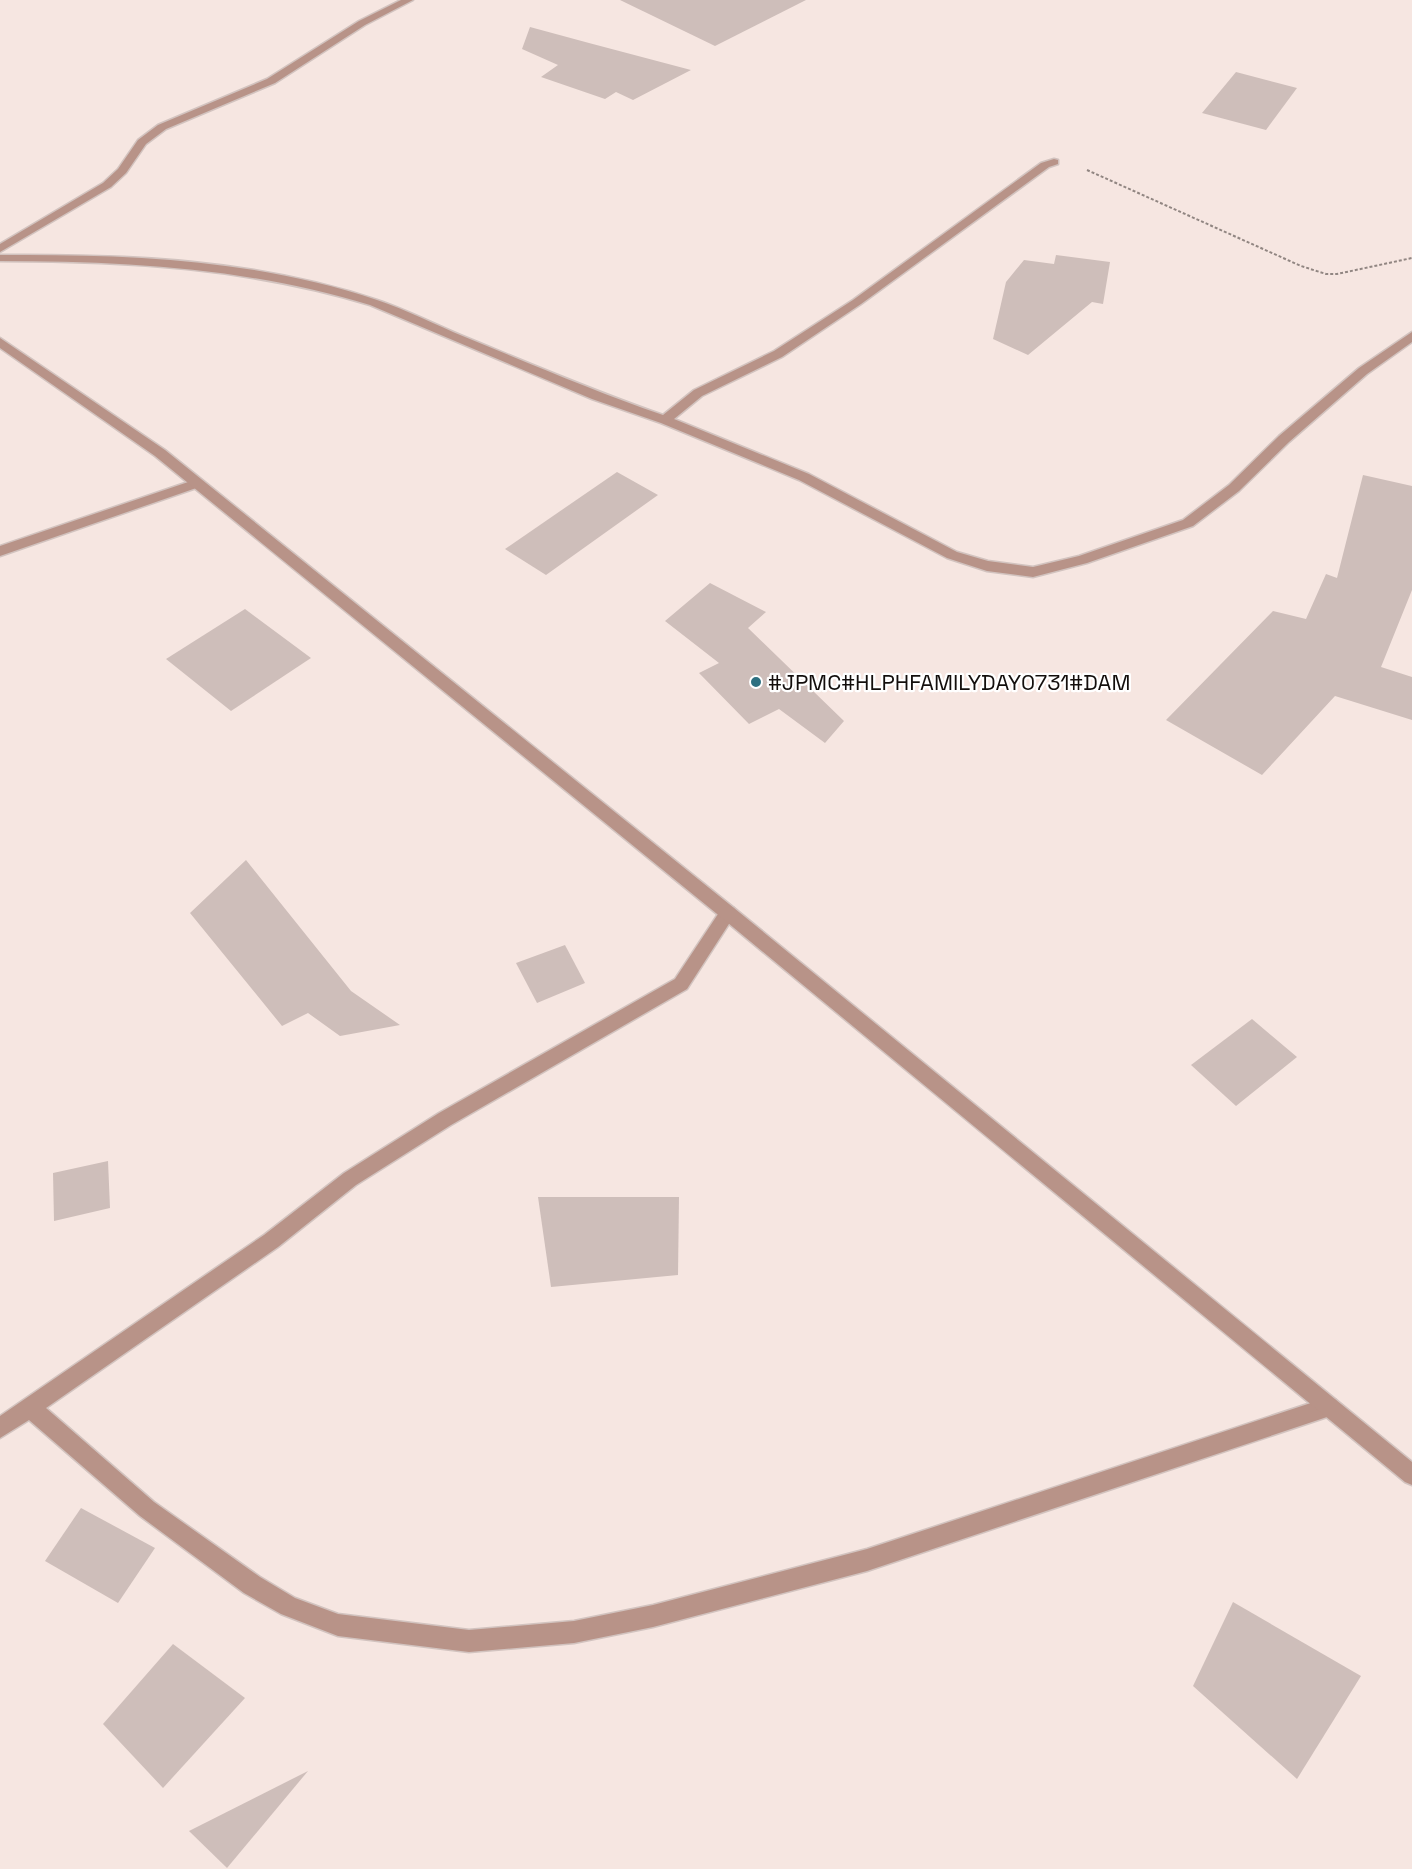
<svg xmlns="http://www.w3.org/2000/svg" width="1412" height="1869" font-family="'Space Grotesk',sans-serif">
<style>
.building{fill:#cebeba}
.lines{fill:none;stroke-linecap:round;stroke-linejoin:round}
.minor-casing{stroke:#d2c3bf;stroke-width:3}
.tertiary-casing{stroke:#d2c3bf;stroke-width:3}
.path{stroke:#918682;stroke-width:2;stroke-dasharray:3 2;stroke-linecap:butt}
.minor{fill:#b89388;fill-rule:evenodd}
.tertiary{fill:#b89388;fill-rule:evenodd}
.poi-dot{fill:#2c6f80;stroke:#fff;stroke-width:2}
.labels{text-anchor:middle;stroke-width:4.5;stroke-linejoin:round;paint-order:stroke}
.poi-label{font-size:22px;fill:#130e0c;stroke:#fff;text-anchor:start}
</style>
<rect width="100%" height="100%" fill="#f6e6e1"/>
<g class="building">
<polygon points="620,0 806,0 715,46"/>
<polygon points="530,27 589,43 691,70 633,100 616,92 605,99 541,77 558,65 522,49"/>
<polygon points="1236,72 1297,88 1266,130 1202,113"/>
<polygon points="1056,255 1110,262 1103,304 1092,302 1028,355 993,339 1006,282 1024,260 1054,264"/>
<polygon points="617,472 658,495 546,575 505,549"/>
<polygon points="1363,475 1412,486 1412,590 1381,667 1412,677 1412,720 1335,696 1262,775 1166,720 1273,611 1306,619 1326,574 1337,578"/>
<polygon points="710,583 766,612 748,628 844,721 825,743 779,709 749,724 699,673 719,663 665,621"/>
<polygon points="245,609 311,658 231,711 166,659"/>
<polygon points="246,860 351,991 400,1025 340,1036 308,1013 282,1026 190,913"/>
<polygon points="565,945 585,983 537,1003 516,963"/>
<polygon points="1252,1019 1297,1057 1236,1106 1191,1065"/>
<polygon points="108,1161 110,1208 54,1221 53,1173"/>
<polygon points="538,1197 679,1197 678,1275 551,1287"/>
<polygon points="81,1508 155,1548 118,1603 45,1561"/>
<polygon points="1233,1602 1361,1676 1297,1779 1193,1686"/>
<polygon points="173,1644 245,1698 163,1788 103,1724"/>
<polygon points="308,1771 227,1868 189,1831"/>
</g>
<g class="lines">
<g class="minor-casing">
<g id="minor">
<polygon points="401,0 413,0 365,25 275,83 166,129 146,144 126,173 111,187 0,252 0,244 103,183 118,169 138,140 158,125 267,79 359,21"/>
<path d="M1054,159L1058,160V164L1049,167L861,304L782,357L702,396L674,419L809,474L957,552L988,561L1033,567L1079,556L1183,520L1229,485L1279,436L1359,368L1412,332V342L1367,374L1289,442L1239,491L1193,526L1087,563L1033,577L987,571L947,558L799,480L661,423L592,399L370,305C249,268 126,261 0,261V255C126,254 256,259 377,300C407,310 436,325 465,337C531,364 596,392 663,415L694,390L774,351L853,300L1041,163Z"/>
<polygon points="197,479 204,483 202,486 0,556 0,546"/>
<polygon points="728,906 734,908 736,913 687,989 451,1125 356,1185 278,1247 46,1408 154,1502 260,1577 295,1598 338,1614 469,1630 574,1621 653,1605 867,1549 1329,1397 1336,1400 1339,1407 1336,1414 867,1571 653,1627 574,1643 469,1652 338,1636 281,1614 244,1593 140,1516 29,1420 0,1438 0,1416 264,1235 344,1173 439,1113 675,979 722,908"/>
</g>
</g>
<g class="tertiary-casing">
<polygon id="tertiary" points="0,338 165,450 734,908 1412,1462 1412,1485 1405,1482 722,918 155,456 0,348"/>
</g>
<polyline class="path" points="1087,170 1301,266 1326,274 1337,274 1412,258"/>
<use href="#minor" class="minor"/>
<use href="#tertiary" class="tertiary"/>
</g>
<circle class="poi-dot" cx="756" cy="682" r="6"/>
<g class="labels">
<g class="poi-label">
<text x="768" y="690">#JPMC#HLPHFAMILYDAY0731#DAM</text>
</g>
</g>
</svg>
